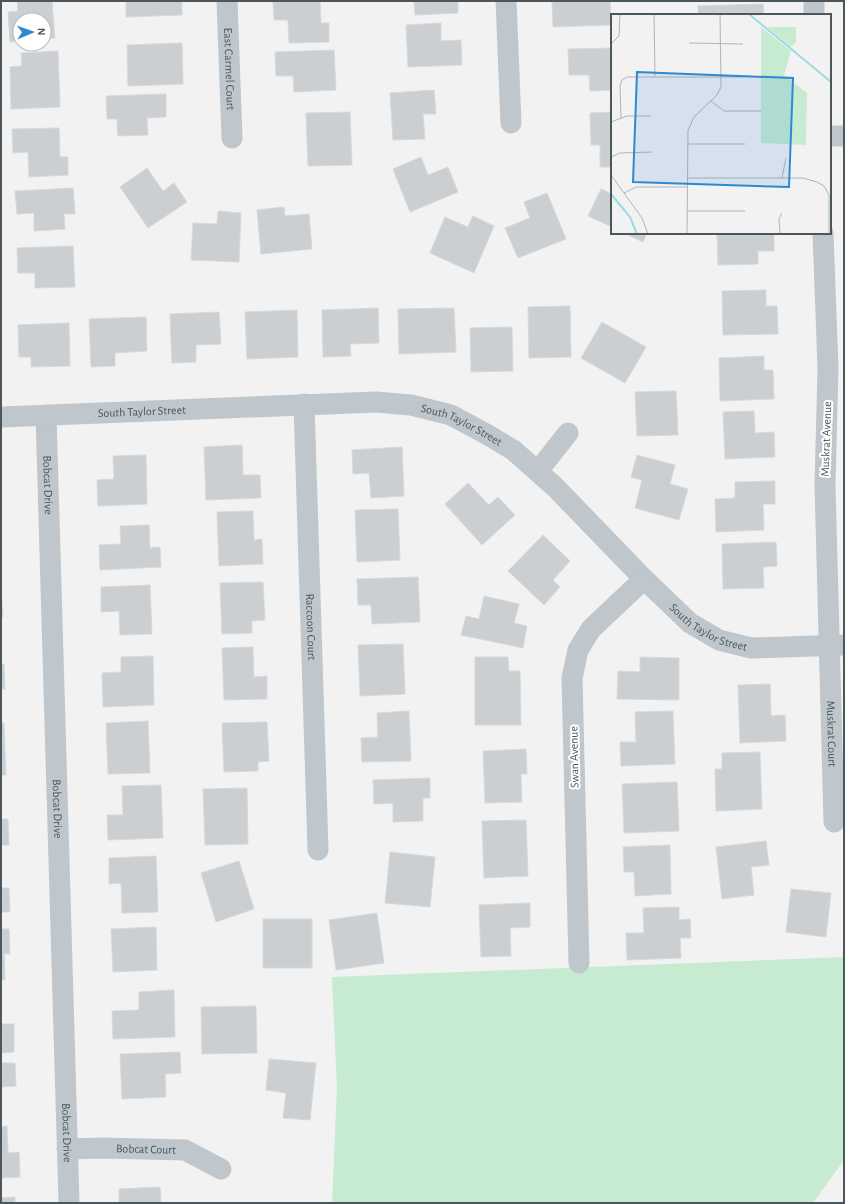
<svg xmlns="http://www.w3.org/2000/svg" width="845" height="1204" font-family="'Alegreya Sans',sans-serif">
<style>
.green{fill:#c6ebd0}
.building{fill:#cccfd2;stroke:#d6d9dc}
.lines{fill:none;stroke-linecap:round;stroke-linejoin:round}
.minor{stroke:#bfc7cc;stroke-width:21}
.labels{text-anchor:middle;stroke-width:4;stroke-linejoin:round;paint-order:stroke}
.street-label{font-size:12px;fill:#4b575d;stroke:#fff}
.inset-river{fill:none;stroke:#99dce3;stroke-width:2}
.inset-road{fill:none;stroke:#b0b4b6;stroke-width:1}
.view{fill:#2f89d0;fill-opacity:0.15;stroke:#2f89d0;stroke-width:2}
.inset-edge{fill:none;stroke:#4b575d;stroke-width:2}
</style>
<rect width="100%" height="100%" fill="#f3f2f2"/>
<polygon class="green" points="844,957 844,1160 813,1203 332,1203 337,1087 332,977"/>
<g class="building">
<polygon points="17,1 52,1 55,38 44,39 44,20 20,20 20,41 10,42 8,12 18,11"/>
<polygon points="126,1 182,1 182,15 126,17"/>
<polygon points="273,1 320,1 321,23 329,23 329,42 289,43 288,20 274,20"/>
<polygon points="414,1 458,1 458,13 415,15"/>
<polygon points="568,1 610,1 611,25 553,27 552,2"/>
<polygon points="763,4 764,15 698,15 698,6"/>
<polygon points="441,23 441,41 461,40 462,65 408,67 406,25"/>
<polygon points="182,43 183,84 128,86 127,45"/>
<polygon points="612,48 612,90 590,91 589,75 569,75 568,49"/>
<polygon points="334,50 336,90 294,92 293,76 276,76 275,52"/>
<polygon points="58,51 60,107 11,109 10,67 22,66 21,53"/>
<polygon points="434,90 436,114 423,114 425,139 393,140 390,93"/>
<polygon points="166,94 166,117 147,118 148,135 118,136 117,119 107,119 106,96"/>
<polygon points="350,112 352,165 308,166 306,113"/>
<polygon points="612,112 612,167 600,167 600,145 591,145 590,113"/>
<polygon points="59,128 60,157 68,157 68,175 29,177 28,152 13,153 12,129"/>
<polygon points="421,157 428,175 448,167 458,192 410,212 393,169"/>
<polygon points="147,168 163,191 174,183 187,202 148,228 120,187"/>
<polygon points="73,188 75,214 64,214 65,229 34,231 34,213 17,214 15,191"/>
<polygon points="601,189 612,194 612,227 588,216"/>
<polygon points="547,193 566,239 518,258 505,228 530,218 524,202"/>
<polygon points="284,207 285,216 309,214 312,249 261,254 257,210"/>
<polygon points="218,211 241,213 239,262 191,260 193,223 217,224"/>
<polygon points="473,216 494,226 474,273 430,253 445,217 468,227"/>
<polygon points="624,233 647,233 643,242"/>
<polygon points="717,233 774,233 774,251 758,251 758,264 718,265"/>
<polygon points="73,246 75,287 35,288 35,273 18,273 17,248"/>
<polygon points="766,290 766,306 777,306 778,334 723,335 722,291"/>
<polygon points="570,306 571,357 529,358 528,307"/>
<polygon points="378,308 379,343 350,344 351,356 323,357 322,310"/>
<polygon points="454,308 456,352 399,354 398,309"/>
<polygon points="297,310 298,357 247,359 245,312"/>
<polygon points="219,312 221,344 196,345 196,362 172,363 170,314"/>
<polygon points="146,317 147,351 115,353 115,366 91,367 89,319"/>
<polygon points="602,322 646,347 625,383 581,358"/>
<polygon points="69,323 70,366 31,367 31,357 19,357 18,325"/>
<polygon points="512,327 513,371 471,372 470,328"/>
<polygon points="764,356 764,370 773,370 774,399 720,401 719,358"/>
<polygon points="676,391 678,435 637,436 635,392"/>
<polygon points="754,411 755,433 774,432 775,457 725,459 723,412"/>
<polygon points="242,445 243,475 260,475 261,498 206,500 204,447"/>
<polygon points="402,447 404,496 371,498 369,473 353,474 352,450"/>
<polygon points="146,455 147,504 98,506 97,480 114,479 113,456"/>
<polygon points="637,455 675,465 670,484 688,489 679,520 635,508 642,480 631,477"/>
<polygon points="775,481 775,504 763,504 764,530 716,532 715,499 735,498 735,482"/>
<polygon points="468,483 489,505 498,497 515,515 482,545 445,504"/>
<polygon points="398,509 400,560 357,562 355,510"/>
<polygon points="253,511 254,540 262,539 263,564 219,566 217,512"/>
<polygon points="149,525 150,548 160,547 161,567 100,570 99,545 121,544 120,526"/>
<polygon points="543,535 570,561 553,580 560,587 544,605 508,571"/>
<polygon points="776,542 777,566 763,567 764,588 723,589 722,544"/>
<polygon points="418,577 420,622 372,624 371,605 358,605 357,579"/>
<polygon points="263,582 265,620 252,621 252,633 222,634 220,583"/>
<polygon points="150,585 152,634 120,635 119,611 101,612 101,587"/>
<polygon points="1,592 3,617 1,617"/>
<polygon points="484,596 519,604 514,623 527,626 523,648 461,635 466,616 479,619"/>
<polygon points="403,644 405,694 360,696 358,645"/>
<polygon points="253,647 254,677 267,676 267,699 224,700 222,648"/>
<polygon points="153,656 154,705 103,707 102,673 121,672 121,657"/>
<polygon points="475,657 508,657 509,671 520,671 521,725 475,725"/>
<polygon points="640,657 679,658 679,700 617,699 618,671 640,672"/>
<polygon points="1,664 4,664 5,689 1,689"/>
<polygon points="770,684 771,716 785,715 786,741 740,743 738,685"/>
<polygon points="409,711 411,761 362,762 361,738 378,737 377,713"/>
<polygon points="673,711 675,764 621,766 620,742 636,742 635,712"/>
<polygon points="148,721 150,773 108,774 106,723"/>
<polygon points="267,722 269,761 258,762 258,771 224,772 222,723"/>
<polygon points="1,723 4,723 6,775 1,775"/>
<polygon points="526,749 527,774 521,774 522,802 485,803 483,751"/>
<polygon points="760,752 762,809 716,811 715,769 722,769 722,753"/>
<polygon points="430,778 430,798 423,798 423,821 393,822 393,803 374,804 373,780"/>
<polygon points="677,782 679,831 624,833 622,784"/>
<polygon points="161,785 163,838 108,840 107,815 123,815 122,786"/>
<polygon points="247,788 248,844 205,845 203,789"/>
<polygon points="1,819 8,819 9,845 1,845"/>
<polygon points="526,820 528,876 484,878 482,821"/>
<polygon points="766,841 769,865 751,867 754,895 722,899 716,847"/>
<polygon points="670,845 671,894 635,896 634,872 624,872 623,847"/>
<polygon points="390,852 435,857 430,907 385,903"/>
<polygon points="156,856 158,912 122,913 121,883 109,884 109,858"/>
<polygon points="239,861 254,909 216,922 201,873"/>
<polygon points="1,888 9,888 10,912 1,912"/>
<polygon points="791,889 831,893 826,937 786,932"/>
<polygon points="530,903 530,927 510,928 511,956 481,957 479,905"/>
<polygon points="679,907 679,920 690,919 691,938 680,938 681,958 627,960 626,933 644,933 643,908"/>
<polygon points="377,913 384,963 336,970 329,920"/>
<rect x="263" y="919" width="49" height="49"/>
<polygon points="156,927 157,970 113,972 111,929"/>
<polygon points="1,929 9,929 10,954 4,954 5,980 1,980"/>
<polygon points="174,990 175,1037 113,1039 112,1011 139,1010 139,992"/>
<polygon points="256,1006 257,1053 202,1054 201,1007"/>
<polygon points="1,1024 14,1024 14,1052 1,1053"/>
<polygon points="180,1052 181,1073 165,1074 166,1097 122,1099 120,1054"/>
<polygon points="269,1059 316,1063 310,1120 283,1118 286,1093 266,1090"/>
<polygon points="1,1063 15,1063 16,1086 1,1087"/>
<polygon points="7,1126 8,1153 19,1152 20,1177 1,1178 1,1127"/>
<polygon points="160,1187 161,1203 119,1203 119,1189"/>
<polygon points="15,1197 15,1203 1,1203 1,1198"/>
</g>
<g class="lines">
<g class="minor">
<path id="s1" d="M227,1L232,138"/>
<polyline points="506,1 511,123"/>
<polyline points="814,1 814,15"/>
<polyline points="830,136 844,136"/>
<path id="s2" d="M823,233L828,368L825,485L834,822"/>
<path id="s3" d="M304,404L318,850"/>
<path id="s4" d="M46,415L69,1203"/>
<path id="s5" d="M1,417L376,402L411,405L451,415L488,435L513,450L555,487L644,579L690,623L719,640L751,648L844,645"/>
<polyline points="538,471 568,433"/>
<polyline points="579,963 572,678 578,650 591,629 644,579"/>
<path id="s6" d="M67,1149L103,1148L185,1150L221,1169"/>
</g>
</g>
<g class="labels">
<g class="street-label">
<text dy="4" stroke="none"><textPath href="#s1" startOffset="68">East Carmel Court</textPath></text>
<text dy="4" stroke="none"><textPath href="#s5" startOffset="141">South Taylor Street</textPath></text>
<text dy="4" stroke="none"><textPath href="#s5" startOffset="465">South Taylor Street</textPath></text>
<text transform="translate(826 439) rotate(-88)" y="4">Muskrat Avenue</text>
<text dy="4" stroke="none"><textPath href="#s4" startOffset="70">Bobcat Drive</textPath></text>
<text dy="4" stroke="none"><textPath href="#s5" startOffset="789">South Taylor Street</textPath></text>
<text dy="4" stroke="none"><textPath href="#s3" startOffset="223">Raccoon Court</textPath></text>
<text dy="4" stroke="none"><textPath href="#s2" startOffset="501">Muskrat Court</textPath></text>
<text transform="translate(574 757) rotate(-91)" y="4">Swan Avenue</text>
<text dy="4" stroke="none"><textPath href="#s4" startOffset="394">Bobcat Drive</textPath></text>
<text dy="4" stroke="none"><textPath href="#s4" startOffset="718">Bobcat Drive</textPath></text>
<text dy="4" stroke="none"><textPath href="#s6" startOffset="79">Bobcat Court</textPath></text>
</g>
</g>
<g transform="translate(611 14)">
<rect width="220" height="220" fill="#f3f2f2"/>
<path d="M150,13L180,37L173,61L196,79L195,131L150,129ZM156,13H185V28L180,33Z" fill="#c6ebd0"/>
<path class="inset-river" d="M138,0L220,68M0,180L19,203L26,220"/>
<path class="inset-road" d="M43,0L44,62M78,29L132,30M0,30L8,22L9,0M100,87L113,97H150M10,104L9,72L11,66L16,63H132M0,108L16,102H40M76,130H134M0,143L9,139L41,138M0,161L31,204L37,220M76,164H192L206,168L213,172L218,181V220M171,164L175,144M13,179L25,173H76M76,197H134M76,220L77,116L83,103L106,81L110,73L109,0M169,220L168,205L171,199"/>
<path class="view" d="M26,58L182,64L178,173L22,168Z"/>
<rect width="220" height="220" class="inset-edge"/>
</g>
<rect width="845" height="1204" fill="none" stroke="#4b575d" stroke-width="4"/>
<g transform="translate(32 32) rotate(88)"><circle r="19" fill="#ffffff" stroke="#b7bcbe"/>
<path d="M0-3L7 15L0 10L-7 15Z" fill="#2f89d0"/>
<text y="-6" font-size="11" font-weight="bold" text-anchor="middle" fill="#4b575d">N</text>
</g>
</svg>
